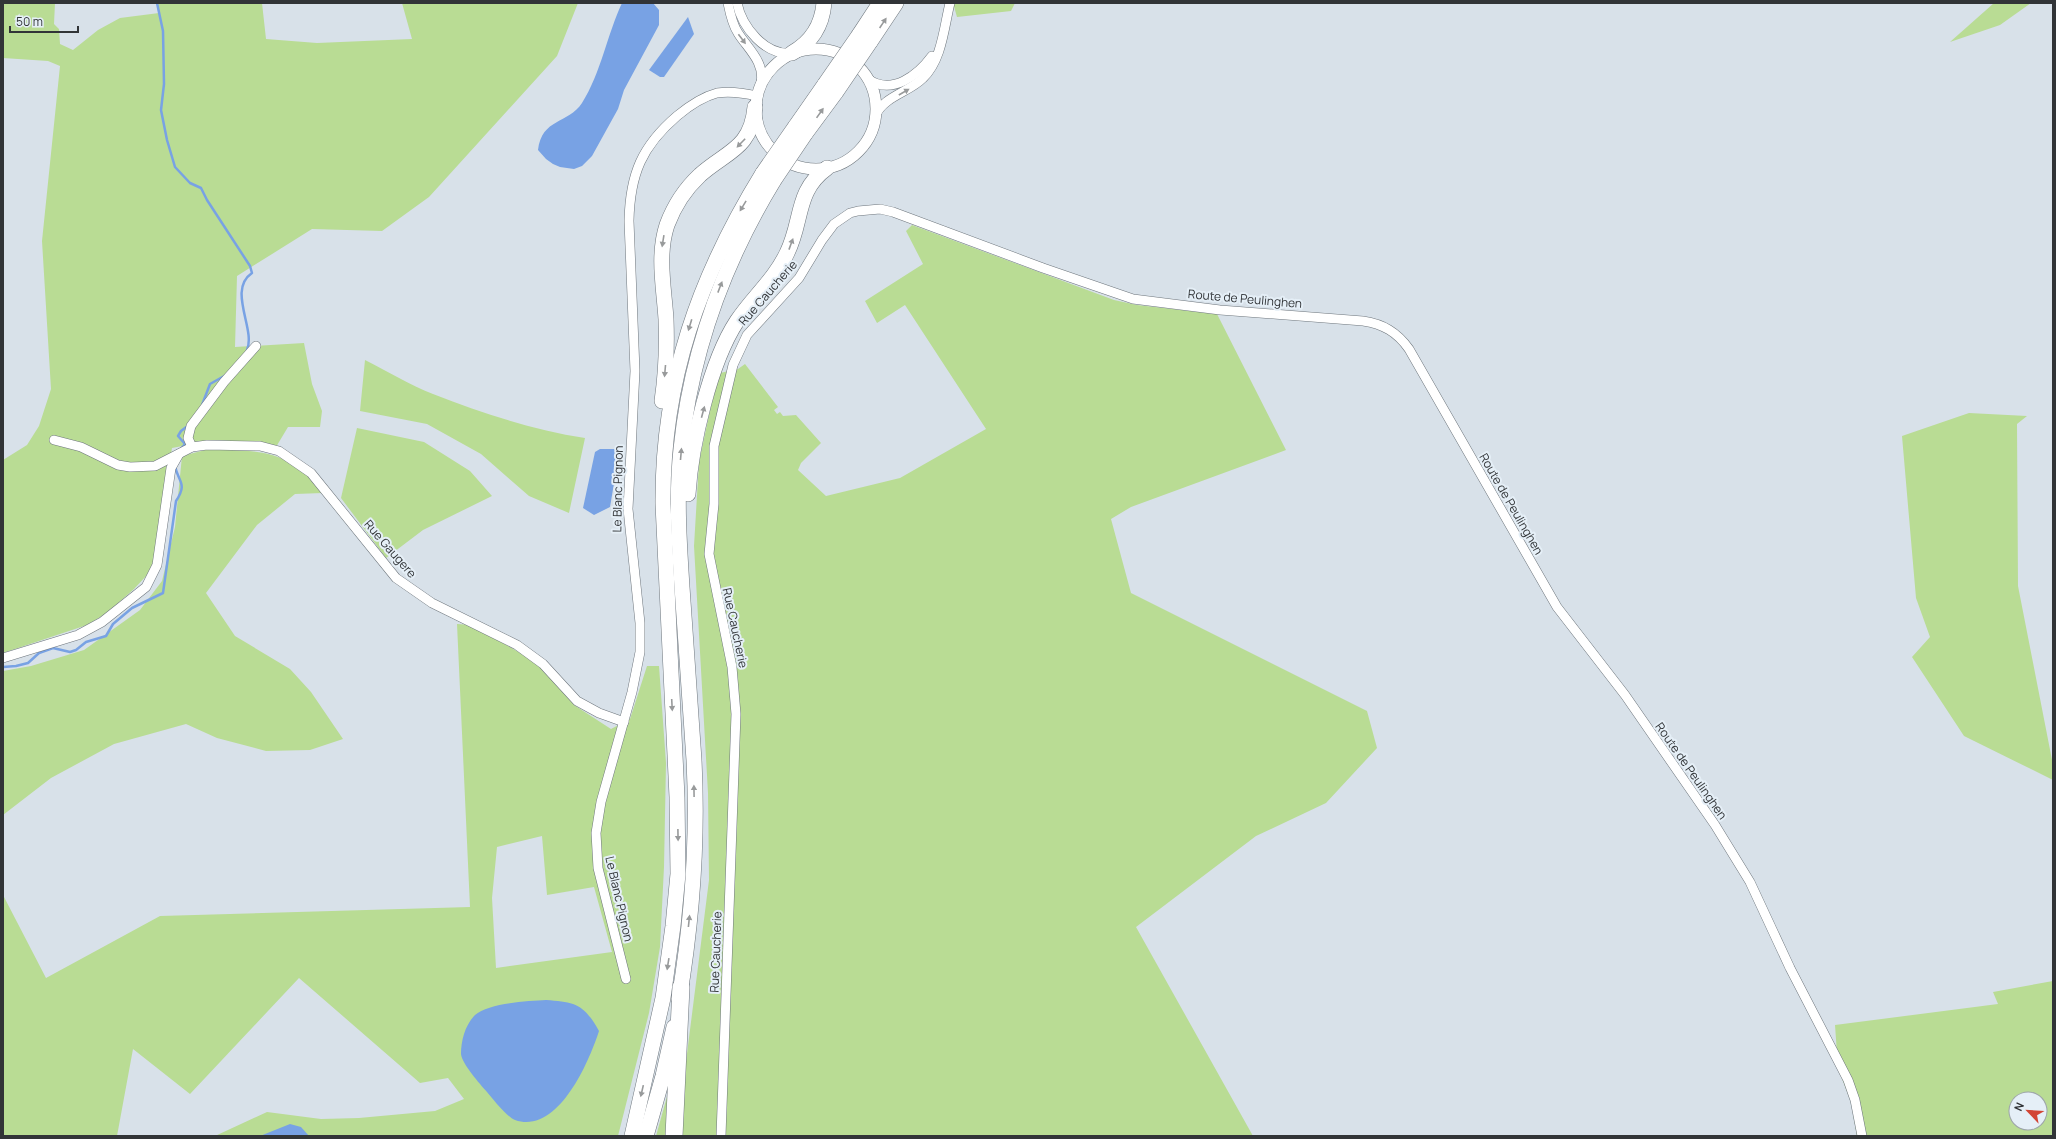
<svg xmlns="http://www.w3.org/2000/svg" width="2056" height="1139" font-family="Manrope,sans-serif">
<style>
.green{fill:#b9dc94;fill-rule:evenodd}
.water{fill:#78a2e4}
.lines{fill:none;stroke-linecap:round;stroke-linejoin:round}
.stream{stroke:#78a2e4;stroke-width:2.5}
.minor-casing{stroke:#6e767d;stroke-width:10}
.tertiary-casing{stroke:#6e767d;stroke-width:12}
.trunk-casing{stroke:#6e767d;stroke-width:16}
.motorway-casing{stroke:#6e767d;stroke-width:18}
.minor{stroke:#fff;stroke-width:9}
.tertiary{stroke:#fff;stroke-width:11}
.trunk{stroke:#fff;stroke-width:15}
.motorway{stroke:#fff;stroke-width:17}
.trunk-bridge-casing{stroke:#6e767d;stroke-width:16;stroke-linecap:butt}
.trunk-bridge{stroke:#fff;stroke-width:15}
.oneway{fill:#989a9b}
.labels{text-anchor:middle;stroke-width:4;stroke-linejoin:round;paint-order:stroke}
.street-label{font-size:12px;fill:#313437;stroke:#e5eff7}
</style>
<rect width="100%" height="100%" fill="#d8e1e9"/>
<g class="green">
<polygon points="3,3 55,3 54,24 59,29 60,44 73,50 98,30 120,18 159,13 157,3 262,3 266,39 317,43 412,39 402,3 578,3 557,56 429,197 382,231 312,229 237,276 235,347 304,343 312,384 322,411 320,427 288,427 276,447 248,442 214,440 172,448 154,560 148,574 134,589 107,613 87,625 3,653 3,460 27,445 39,426 51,389 42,241 60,66 48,61 3,58"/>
<polygon points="953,3 1015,3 1011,11 957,17"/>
<polygon points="1994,3 2031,3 2000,25 1950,42"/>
<polygon points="912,225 1114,300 1137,305 1217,314 1286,450 1131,507 1111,519 1131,593 1367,711 1377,748 1326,803 1256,836 1136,927 1253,1136 656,1136 668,1093 682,1093 709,880 708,793 694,546 699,462 711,406 720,373 738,369 745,364 778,407 774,410 777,414 780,412 783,416 796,415 821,443 801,463 798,470 826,496 900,478 986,429 905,305 877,323 865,301 923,264 906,231"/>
<path d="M365,360C387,371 410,385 433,394C482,413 533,430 585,438L569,513L529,496L481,454L427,424L360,411Z"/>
<polygon points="1969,413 2027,416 2017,424 2018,586 2053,765 2053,780 1964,736 1912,657 1930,637 1916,598 1902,436"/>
<polygon points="357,428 424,442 470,471 492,496 423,530 386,558 341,498"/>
<path d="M205,450C255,450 290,448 323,493L295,494L257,525L206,593L235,636L290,669L311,692L343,739L310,750L266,751L217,738L186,724L114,744L51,778L3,815V671L31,666L84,650L140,610L162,581L175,527L182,456Z"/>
<path d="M457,624L472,625L522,654L547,671L574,705L611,729L630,719L647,666H659L666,763L664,867L660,947L649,1013L618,1136H215L267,1112L321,1119L359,1118L435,1111L464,1099L448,1078L420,1083L299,978L190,1094L133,1049L117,1136H3V895L46,978L160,916L470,907ZM542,836L547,895L594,887L612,952L496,968L492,898L497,847Z"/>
<path d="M2053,981V1136H1857L1851,1102L1838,1068L1835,1025L1998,1004L1993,992ZM2016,1099H2040V1123H2016Z"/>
</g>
<g class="water">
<path d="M622,3H653L659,10V25L624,90L618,109L592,156L582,166L574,169L560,167L553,164L546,159L538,150C542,118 568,124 582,103C601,73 607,35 622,3Z"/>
<polygon points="688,17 694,34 664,77 660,77 649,70"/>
<polygon points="600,449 616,449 619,454 610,507 594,515 583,508 595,452"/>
<path d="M546,1000C575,1002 584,1004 599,1031C589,1062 558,1135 515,1120C507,1117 492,1098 487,1092C480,1084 462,1064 461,1054C461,1041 465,1025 475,1015C488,1003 528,1001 546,1000Z"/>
<polygon points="290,1124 301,1127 309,1136 260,1136"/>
</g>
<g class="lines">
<g class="stream">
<path d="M157,3L163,31L164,84L161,110L167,140L175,167L190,183L201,188L207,200L250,266L252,273C227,290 256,329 247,350"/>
<polyline points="202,405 210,384 226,375"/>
<polyline points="180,450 185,444 178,436 181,431 189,425"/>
<path d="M3,667L16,666L28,663L39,653L53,648L70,652L76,650L86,642L106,636L113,624L132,608L163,593L176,501C188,483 178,482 175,466"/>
</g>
<g class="minor-casing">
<g id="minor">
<path d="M728,3C730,13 732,24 738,33C748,49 765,62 761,83"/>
<path d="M737,3C742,27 765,56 792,53"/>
<path d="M868,79C892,96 918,75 932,56"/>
<path d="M875,116C884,96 908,93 923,78C942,60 944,27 950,3"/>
<polyline points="54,440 81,447 118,465 130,467 155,466 192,447 207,445 260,446 279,451 311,473 396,578 432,603 517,645 543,664 577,701 599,713 624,722"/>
<polyline points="192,447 188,438 191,426 224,382 256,346"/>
<polyline points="3,658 78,635 102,622 146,587 157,565 171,468 179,454"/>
<path d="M626,979L598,868L596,833L601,802L632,692L640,652V623L628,509L635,371L629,221C630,174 642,146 677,116C689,106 702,97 717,93C730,91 744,93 757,96"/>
<path d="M721,1136L736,714L732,667L709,554L714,504V446L733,365L747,335L799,278L822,240L834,224L850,213L858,211L880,209L893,212L1043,268L1133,299L1220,310L1363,321C1383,324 1397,332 1409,349L1557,607L1625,695L1715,825L1750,882L1790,968L1848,1080L1855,1100L1862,1136"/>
</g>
</g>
<g class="tertiary-casing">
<circle id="tertiary" cx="816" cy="109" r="60"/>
</g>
<g class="trunk-casing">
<g id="trunk">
<polyline points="859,35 880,3"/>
<polyline points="870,42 896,3"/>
<path d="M792,53C812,42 822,26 824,3"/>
<polyline points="795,127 825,84"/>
<polyline points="805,134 836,92"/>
<path d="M662,401C666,374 667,346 666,319C664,288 657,255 667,225C674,206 685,189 700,175C727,151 751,149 755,107"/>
<path d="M688,494C691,445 710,362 737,321C753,297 775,279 787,253C803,221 795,191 827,168"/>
<path d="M679,999C692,921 698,839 694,760C690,702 686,645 682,587C679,541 676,495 681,449C691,353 724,262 774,180"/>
<path d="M632,1136L663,998L673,926L678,874L677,797L663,504C662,380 699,277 763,173"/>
<polyline points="646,1136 663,1076 674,1027"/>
</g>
</g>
<g class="motorway-casing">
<polyline id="motorway" points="674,1136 681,987"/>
</g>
<use href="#minor" class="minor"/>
<use href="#tertiary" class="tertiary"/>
<use href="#trunk" class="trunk"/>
<use href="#motorway" class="motorway"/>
<g class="trunk-bridge-casing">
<g id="trunk-bridge">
<polyline points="825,84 859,35"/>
<polyline points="836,92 870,42"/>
<polyline points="763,173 795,127"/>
<polyline points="774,180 805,134"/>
</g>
</g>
<use href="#trunk-bridge" class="trunk-bridge"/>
</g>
<defs><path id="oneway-solid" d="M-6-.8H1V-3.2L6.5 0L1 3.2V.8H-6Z"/></defs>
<g class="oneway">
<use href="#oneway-solid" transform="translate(883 23) rotate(-56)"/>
<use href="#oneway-solid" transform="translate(742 39) rotate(53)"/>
<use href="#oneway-solid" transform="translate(904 92) rotate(-30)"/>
<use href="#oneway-solid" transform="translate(820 113) rotate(-55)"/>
<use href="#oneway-solid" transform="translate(741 143) rotate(134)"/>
<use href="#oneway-solid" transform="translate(743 206) rotate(121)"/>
<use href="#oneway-solid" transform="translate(663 241) rotate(99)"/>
<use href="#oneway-solid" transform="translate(791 244) rotate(-70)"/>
<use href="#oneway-solid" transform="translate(720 287) rotate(-69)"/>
<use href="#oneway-solid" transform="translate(690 325) rotate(107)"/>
<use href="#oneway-solid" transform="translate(665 371) rotate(95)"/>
<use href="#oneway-solid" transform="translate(703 412) rotate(-75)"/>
<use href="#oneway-solid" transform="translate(681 454) rotate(-85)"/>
<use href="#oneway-solid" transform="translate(672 705) rotate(87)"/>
<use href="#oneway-solid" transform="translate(694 791) rotate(-91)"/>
<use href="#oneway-solid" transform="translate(678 835) rotate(89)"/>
<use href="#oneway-solid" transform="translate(689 921) rotate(-84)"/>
<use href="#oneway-solid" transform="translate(668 964) rotate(99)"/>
<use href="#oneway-solid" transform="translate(642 1091) rotate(103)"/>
</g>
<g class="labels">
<g class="street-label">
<text transform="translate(768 293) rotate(-49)" y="4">Rue Caucherie</text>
<text transform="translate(1245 299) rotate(5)" y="4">Route de Peulinghen</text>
<text transform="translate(618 489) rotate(-89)" y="4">Le Blanc Pignon</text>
<text transform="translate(1511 504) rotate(60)" y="4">Route de Peulinghen</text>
<text transform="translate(390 549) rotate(49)" y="4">Rue Gaugere</text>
<text transform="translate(735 628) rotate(78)" y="4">Rue Caucherie</text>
<text transform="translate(1691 771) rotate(55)" y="4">Route de Peulinghen</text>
<text transform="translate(619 899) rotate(77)" y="4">Le Blanc Pignon</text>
<text transform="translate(716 952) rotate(-88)" y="4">Rue Caucherie</text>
</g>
</g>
<rect width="2056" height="1139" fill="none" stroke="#313437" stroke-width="8"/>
<g transform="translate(2028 1111) rotate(295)"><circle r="19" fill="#e5eff7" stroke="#9da4aa"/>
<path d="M0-3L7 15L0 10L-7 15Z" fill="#d24535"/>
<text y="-6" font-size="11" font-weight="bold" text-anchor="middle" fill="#313437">N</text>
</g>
<path d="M10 26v6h68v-6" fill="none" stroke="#313437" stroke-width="2"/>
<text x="16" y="26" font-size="12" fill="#313437" stroke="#e5eff7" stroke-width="3" paint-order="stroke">50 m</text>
</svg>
